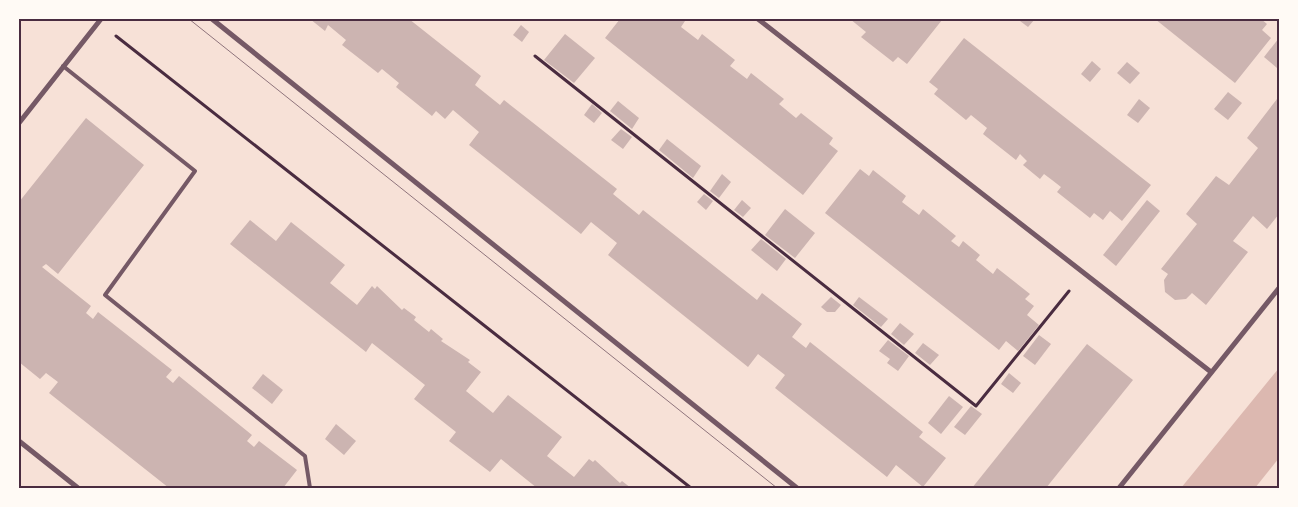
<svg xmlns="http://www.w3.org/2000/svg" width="1298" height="507" font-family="'Playfair Display',serif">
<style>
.water{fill:#dcb8b0}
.building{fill:#ccb4b1}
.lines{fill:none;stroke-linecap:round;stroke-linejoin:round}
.path{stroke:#4a2c40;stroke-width:3}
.service{stroke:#755966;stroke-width:4}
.minor{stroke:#755966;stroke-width:5}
.tram{stroke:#8f747c;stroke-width:1}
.neatline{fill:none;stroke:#4a2c40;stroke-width:2}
</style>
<rect width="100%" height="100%" fill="#f7e1d7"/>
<polygon class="water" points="1279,368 1279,458 1255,488 1181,488"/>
<g class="building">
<polygon points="310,19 409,19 481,76 475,85 500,105 504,100 532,122 617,189 613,194 639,215 643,210 757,300 762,293 802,324 792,337 806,348 810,342 839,365 923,432 919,437 946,458 923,487 896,465 887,477 775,388 785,375 758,354 748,367 608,255 617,243 591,222 581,234 469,145 479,132 453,110 445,119 436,111 432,116 396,87 399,83 382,69 378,73 342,45 346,40 328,25 325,31"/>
<polygon points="620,19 683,19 685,21 681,27 698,40 702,34 735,60 730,66 747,79 751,73 784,99 779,104 796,118 801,113 833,138 829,144 838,151 803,195 605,38"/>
<polygon points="850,19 940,19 942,20 907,64 898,57 893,62 861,37 866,32"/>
<polygon points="1022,19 1035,19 1028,27 1020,21"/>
<polygon points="1155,19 1261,19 1267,24 1262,30 1271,38 1235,83"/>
<polygon points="521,25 529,32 522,42 513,35"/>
<polygon points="565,34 595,58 574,83 544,60"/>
<polygon points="964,38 1151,185 1122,221 1110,211 1103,220 1094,213 1090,218 1057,192 1061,187 1052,180 1044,174 1040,179 1023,165 1027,161 1020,154 1016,160 983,134 987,128 971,115 966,120 934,94 938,89 929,82"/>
<polygon points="1279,38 1279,66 1277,68 1264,57"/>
<polygon points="1092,61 1101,69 1090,82 1081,74"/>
<polygon points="1127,62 1140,73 1130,84 1117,73"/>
<polygon points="1228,92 1242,103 1228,120 1214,109"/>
<polygon points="1139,99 1150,108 1138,123 1127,115"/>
<polygon points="1277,99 1279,101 1279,214 1267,229 1253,216 1233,241 1248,252 1206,305 1192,293 1186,299 1175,300 1165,292 1164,280 1168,274 1161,269 1197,224 1186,214 1216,176 1229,185 1243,167 1258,148 1247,138"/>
<polygon points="618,101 639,118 632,129 610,111"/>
<polygon points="592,104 602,113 594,123 584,115"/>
<polygon points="86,118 144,165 58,274 46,264 42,267 91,306 86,313 93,319 98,312 172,370 166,377 173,383 179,376 252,435 247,441 254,447 259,441 297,470 283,488 169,488 49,393 58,382 46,373 40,379 19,362 19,202"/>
<polygon points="621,129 632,137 623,149 611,140"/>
<polygon points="667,139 701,166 693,178 659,150"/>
<polygon points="860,169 869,176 873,170 906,196 902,202 919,215 923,209 956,236 951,241 959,247 963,241 980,255 976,260 993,274 997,268 1030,294 1025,299 1034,306 1027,315 1039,325 1018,351 1006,341 999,350 825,213"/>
<polygon points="722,174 731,182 719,198 710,191"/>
<polygon points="704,194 713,201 706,210 697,202"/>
<polygon points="742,200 751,208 743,217 734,210"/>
<polygon points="1147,200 1160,211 1116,266 1103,255"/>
<polygon points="785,209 815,233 795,258 765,235"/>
<polygon points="250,220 276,241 291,222 345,265 330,283 357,305 372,286 375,289 377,286 402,310 404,308 416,317 414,320 429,332 431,329 443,339 441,341 470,360 468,362 481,372 466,391 493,413 508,395 562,437 547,456 574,477 589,459 593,462 595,460 620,483 622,481 631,488 537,488 501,459 490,472 449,441 456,432 414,399 425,385 372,343 366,352 230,244"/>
<polygon points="761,239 786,259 777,271 751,250"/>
<polygon points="831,297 841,305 835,312 827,312 821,307"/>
<polygon points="859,297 888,319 881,327 853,305"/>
<polygon points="900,323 914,334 904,345 891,334"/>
<polygon points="1039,335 1051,344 1035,365 1023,356"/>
<polygon points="888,340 909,356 898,371 887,363 890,359 879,351"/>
<polygon points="923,343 939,355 930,365 915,353"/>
<polygon points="1087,344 1133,380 1046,488 972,488"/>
<polygon points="1009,373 1021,383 1013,393 1001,384"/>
<polygon points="263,374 283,390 272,404 252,388"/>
<polygon points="949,396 963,407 941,434 928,423"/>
<polygon points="971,406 982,414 965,435 954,427"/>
<polygon points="336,424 356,441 344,455 325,439"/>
</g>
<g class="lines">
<g class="path">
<polyline points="116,36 691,488"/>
<polyline points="535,56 976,406 1069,291"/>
</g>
<polyline class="service" points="63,66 195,171 105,295 305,456 310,488"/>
<g class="minor">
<polyline points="212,19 797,488"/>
<polyline points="758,19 1211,372"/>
<polyline points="19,123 101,19"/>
<polyline points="19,441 78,488"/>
<polyline points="1119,488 1279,288"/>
</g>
<polyline class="tram" points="189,19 777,488"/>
</g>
<rect width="1298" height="507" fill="none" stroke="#fffaf5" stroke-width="40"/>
<rect x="20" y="20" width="1258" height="467" class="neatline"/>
</svg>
